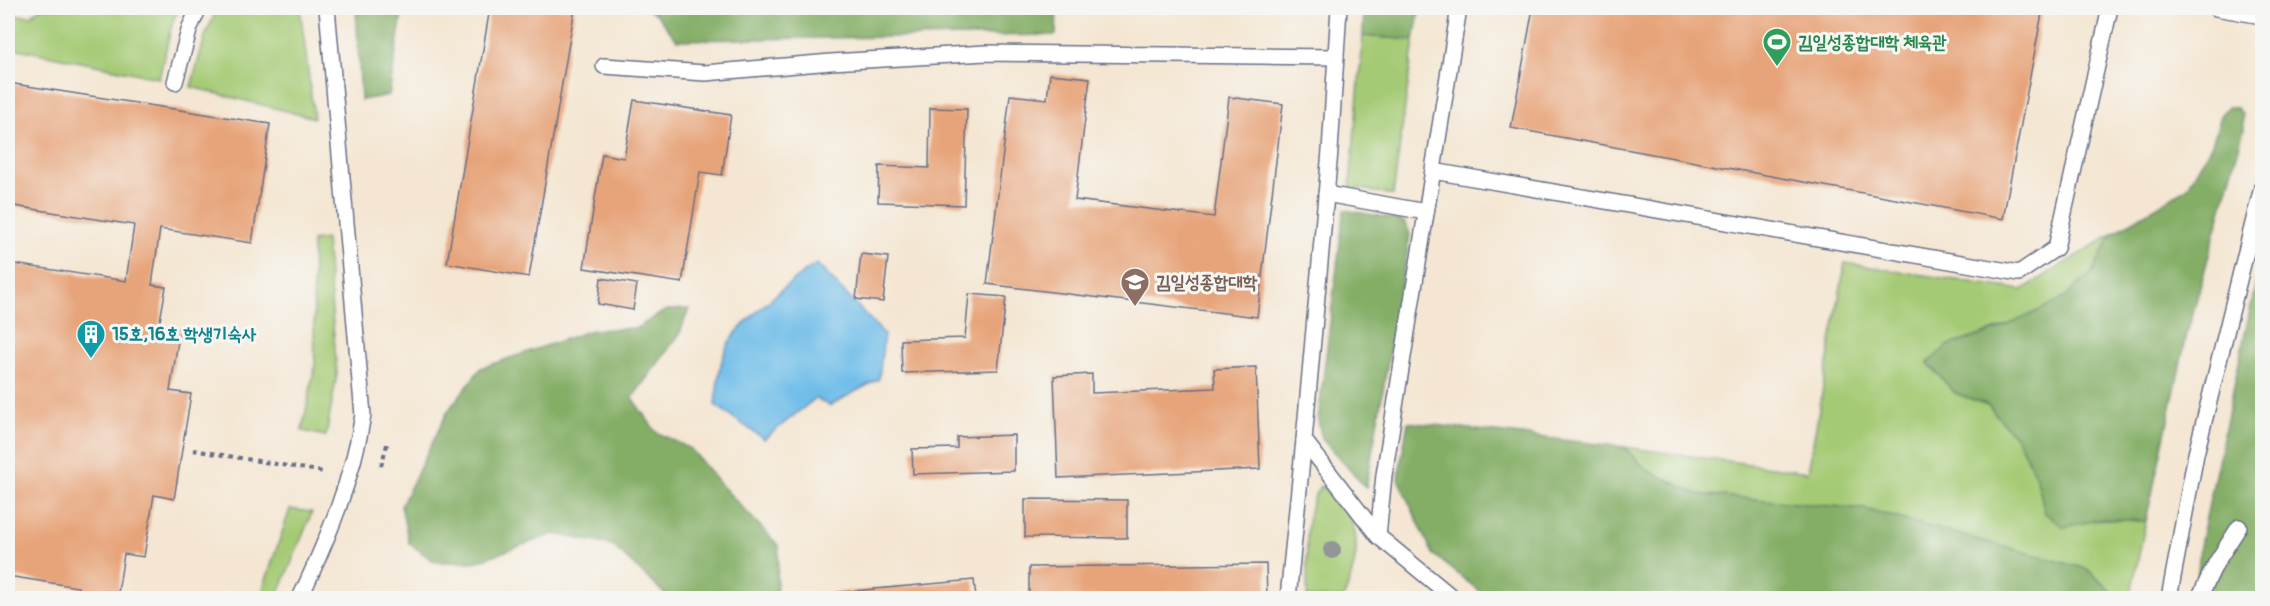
<svg xmlns="http://www.w3.org/2000/svg" width="2270" height="606" font-family="Pangolin,'Poor Story',sans-serif">
<style>
.green{fill:#a5ca74;stroke:#607c69;stroke-width:1.5}
.forest{fill:#84ae66;stroke:#506e62;stroke-width:1.5}
.water{fill:#6fbde9;stroke:#4576a4;stroke-width:1.5}
.building{fill:#e7a47a}
.lines{fill:none;stroke-linecap:round;stroke-linejoin:round}
.lane-casing{stroke:#676f87;stroke-width:18}
.path{stroke:#676f87;stroke-width:4;stroke-dasharray:4.5 4.5;stroke-linecap:butt}
.lane{stroke:#fff;stroke-width:15}
.tree{fill:#909796}
.labels{text-anchor:middle;stroke-width:6;stroke-linejoin:round;paint-order:stroke}
.leisure-label{font-size:18px;font-weight:bold;fill:#27864d;stroke:#f6f6f2;text-anchor:start}
.education-label{font-size:18px;font-weight:bold;fill:#785e54;stroke:#f6f6f2;text-anchor:start}
.culture-label{font-size:18px;font-weight:bold;fill:#0d838f;stroke:#f6f6f2;text-anchor:start}
</style>
<rect width="100%" height="100%" fill="#f6f6f2"/>
<filter id="ink" filterUnits="userSpaceOnUse"><feTurbulence type="fractalNoise" baseFrequency=".0167" numOctaves="2"/><feDisplacementMap in="SourceGraphic" scale="12" xChannelSelector="R" yChannelSelector="G"/><feConvolveMatrix kernelMatrix="1 2 1 2 8 2 1 2 1" color-interpolation-filters="sRGB"/></filter>
<filter id="wash" filterUnits="userSpaceOnUse"><feTurbulence type="fractalNoise" baseFrequency=".008" numOctaves="4" result="noise"/><feDisplacementMap in="SourceGraphic" scale="24" xChannelSelector="R" yChannelSelector="G"/><feGaussianBlur stdDeviation="1.35" result="paint"/><feColorMatrix in="noise" values="0 0 0 0 0 0 0 0 0 0 0 0 0 0 0 0 0 1.4 0 .05"/><feComposite in="paint" operator="in"/></filter>
<g filter="url(#wash)">
<rect width="100%" height="100%" fill="#f4e6d2"/>
<g class="green">
<polygon points="40,8 180,8 173,20 159,78 8,47 8,15 31,16"/>
<polygon points="218,8 300,8 314,118 191,87 206,33"/>
<polygon points="1363,36 1414,40 1393,195 1350,187"/>
<path d="M2112,234C2105,247 2100,264 2090,275C2062,309 1989,333 1947,346L1955,393L1988,405L2018,440L2037,479L2045,513L2064,526L2103,519L2146,521L2130,598H2118L2087,569L1864,509L1697,494L1647,470L1624,447L1808,472L1845,263L2022,290Z"/>
<polygon points="326,239 337,374 326,436 302,431 315,365 312,241"/>
<path d="M1320,486C1329,491 1334,497 1341,505C1366,534 1355,566 1344,598H1307C1309,563 1300,517 1320,486Z"/>
<polygon points="290,509 312,512 277,598 260,598"/>
</g>
<g class="forest">
<polygon points="356,8 403,8 389,95 361,100"/>
<polygon points="644,8 1057,8 1056,35 677,40 656,14"/>
<polygon points="1364,8 1420,8 1414,40 1363,36"/>
<polygon points="2229,107 2237,108 2243,115 2244,129 2187,334 2146,521 2103,519 2064,527 2045,513 2037,479 2018,440 1988,405 1955,393 1928,363 1947,346 1997,330 2061,300 2091,274 2112,234 2187,188 2212,144 2222,113"/>
<polygon points="1344,210 1397,219 1406,223 1410,235 1366,488 1322,439 1318,420"/>
<polygon points="2262,254 2262,598 2196,598 2200,546"/>
<polygon points="689,309 679,335 632,398 656,432 691,449 721,485 779,546 776,596 669,598 612,545 554,534 475,562 435,562 409,543 401,506 448,411 481,368 592,330 637,328 666,310"/>
<polygon points="1408,422 1624,447 1647,470 1697,494 1864,509 2087,569 2118,598 1488,598 1433,554 1398,479"/>
</g>
<path class="water" d="M817,264L884,334L879,379L829,406L816,398L764,439L715,405C718,383 719,357 732,338C746,319 796,276 817,264Z"/>
<g id="blocks">
<g class="building">
<polygon points="490,8 575,8 529,277 447,263"/>
<polygon points="1533,8 2043,8 2003,219 1511,128"/>
<polygon points="1050,74 1090,78 1075,200 1214,217 1229,97 1283,104 1257,317 987,284 1010,95 1047,99"/>
<polygon points="8,83 270,124 252,243 160,229 152,285 166,287 159,326 180,329 170,391 191,394 174,499 154,495 144,557 124,554 118,593 104,591 102,598 76,598 78,587 8,576 8,263 126,281 134,225 8,205"/>
<polygon points="634,100 731,115 722,175 700,172 682,283 584,268 602,154 624,158"/>
<polygon points="930,108 967,109 964,205 878,202 879,166 929,168"/>
<polygon points="861,254 888,257 883,302 856,299"/>
<polygon points="601,278 637,284 633,310 598,304"/>
<polygon points="969,294 1006,297 998,370 902,373 901,340 965,338"/>
<polygon points="1256,367 1260,469 1058,478 1054,376 1092,374 1092,393 1215,388 1214,369"/>
<polygon points="1014,435 1014,471 913,474 912,449 957,448 957,437"/>
<polygon points="1025,499 1127,500 1127,538 1025,537"/>
<polygon points="1266,564 1267,598 1029,598 1029,567"/>
<polygon points="974,580 976,598 832,598 831,593"/>
</g>
</g>
</g>
<g filter="url(#ink)">
<use href="#blocks" fill-opacity="0" stroke="#676f87" stroke-width="1.5"/>
<g class="lines">
<g class="lane-casing">
<g id="lane">
<polyline points="1339,8 1330,151 1304,440 1378,536 1453,598"/>
<polyline points="2216,8 2262,16"/>
<polyline points="604,66 705,73 831,62 986,53 1336,57"/>
<polyline points="175,82 190,27 199,8"/>
<polyline points="1433,171 2019,273 2056,248 2110,8"/>
<polyline points="1326,194 1426,212"/>
<polyline points="1378,536 1384,475 1459,8"/>
<path d="M300,598C327,540 353,479 363,415L327,8"/>
<polyline points="1288,598 1304,440"/>
<polyline points="2169,598 2196,454 2262,187"/>
<polyline points="2199,598 2216,563 2239,527"/>
</g>
</g>
<g class="path">
<polyline points="193,450 324,472"/>
<polyline points="381,466 388,441"/>
</g>
<use href="#lane" class="lane"/>
</g>
<circle class="tree" cx="1332" cy="550" r="9"/>
</g>
<defs>
<g id="stadium-pin" transform="scale(1.5)"><path d="M0 17L-7.5 6A9.5 9.5 0 1 1 7.5 6Z" fill="#2e9e5b" stroke="#f6f6f2"/><path d="M0-5a6.5 5 0 1 0 0 10a6.5 5 0 1 0 0-10ZM-3.5-1.8h7v3.6h-7Z" fill="#fff"/></g>
<g id="university-pin" transform="scale(1.5)"><path d="M0 17L-7.5 6A9.5 9.5 0 1 1 7.5 6Z" fill="#8d6e63" stroke="#f6f6f2"/><path d="M0-5L7-2L0 1L-7-2ZM-4 1L0 2.5L4 1V4Q0 6-4 4Z" fill="#fff"/></g>
<g id="building-pin" transform="scale(1.5)"><path d="M0 17L-7.5 6A9.5 9.5 0 1 1 7.5 6Z" fill="#0f9aa8" stroke="#f6f6f2"/><path d="M-4-6H4V6H1V3H-1V6H-4ZM-2.5-4.3h1.7v1.8h-1.7ZM.8-4.3h1.7v1.8H.8ZM-2.5-1h1.7V.8h-1.7ZM.8-1h1.7V.8H.8Z" fill="#fff"/></g>
</defs>
<g fill-rule="evenodd">
<use href="#stadium-pin" x="1777" y="42"/>
<use href="#university-pin" x="1135" y="282"/>
<use href="#building-pin" x="91" y="334"/>
</g>
<g class="labels">
<g class="leisure-label">
<text x="1798" y="48">김일성종합대학 체육관</text>
</g>
<g class="education-label">
<text x="1156" y="288">김일성종합대학</text>
</g>
<g class="culture-label">
<text x="112" y="340">15호,16호 학생기숙사</text>
</g>
</g>
<rect width="2270" height="606" fill="none" stroke="#f6f6f2" stroke-width="30"/>
</svg>
